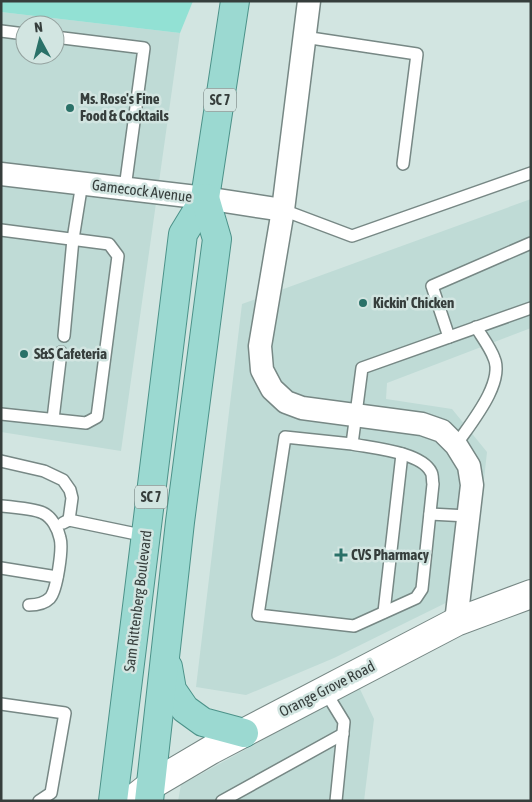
<svg xmlns="http://www.w3.org/2000/svg" width="532" height="802" font-family="'Asap Condensed',sans-serif">
<style>
.built{fill:#bfdbd6;fill-rule:evenodd}
.green{fill:#92e1d4}
.lines{fill:none;stroke-linecap:round;stroke-linejoin:round}
.service-casing{stroke:#778885;stroke-width:14}
.minor-casing{stroke:#778885;stroke-width:25}
.tertiary-casing{stroke:#778885;stroke-width:30}
.primary-casing{stroke:#4c9289;stroke-width:30}
.service{stroke:#fff;stroke-width:11}
.minor{stroke:#fff;stroke-width:22}
.tertiary{stroke:#fff;stroke-width:28}
.primary{stroke:#9bd9d1;stroke-width:28}
.poi-dot{fill:#2a7168;stroke:#d2e5e1;stroke-width:2}
.labels{text-anchor:middle;stroke-width:5;stroke-linejoin:round;paint-order:stroke}
.shield{fill:#d2e5e1;stroke:#65706e;stroke-width:1}
.shield-label{font-size:14px;font-weight:bold;fill:#363e3c}
.poi-label{font-size:15px;font-weight:bold;fill:#363e3c;stroke:#d2e5e1;text-anchor:start}
.street-label{font-size:15px;fill:#363e3c;stroke:#d2e5e1}
</style>
<rect width="100%" height="100%" fill="#d2e5e1"/>
<g class="built">
<path d="M1,12L180,33L121,451L1,432ZM25,25H55V55H25Z"/>
<polygon points="531,199 531,328 387,383 386,399 452,409 487,452 472,590 334,658 246,695 196,687 242,304"/>
<polygon points="359,687 374,719 364,801 178,801 181,785"/>
</g>
<polygon class="green" points="1,1 193,1 180,33 1,12"/>
<g class="lines">
<g class="service-casing">
<g id="service">
<polyline points="1,31 25,34"/>
<polyline points="55,37 144,48 125,188"/>
<polyline points="304,37 417,54 403,164"/>
<polyline points="283,210 352,236 531,173"/>
<polyline points="1,230 109,244 118,256 97,417 86,423 1,414"/>
<polyline points="64,336 73,239 82,183"/>
<polyline points="449,337 432,286 531,243"/>
<polyline points="53,419 61,352"/>
<path d="M352,444C372,448 421,452 431,472C433,475 432,480 433,484L422,589L416,598L354,626L258,615L285,437L352,444L362,368L531,308"/>
<path d="M456,445C470,424 505,383 494,358C490,347 482,337 476,327"/>
<polyline points="1,461 44,471 63,480 70,490 72,498 69,520"/>
<path d="M1,506C12,507 35,509 43,513C52,517 58,529 60,538C63,548 57,590 50,598C44,604 36,605 29,605"/>
<polyline points="430,514 468,516"/>
<polyline points="63,523 69,520 146,536"/>
<polyline points="1,568 57,577"/>
<polyline points="384,612 402,454"/>
<polyline points="325,691 344,722 336,801"/>
<polyline points="1,704 65,713 51,793 39,801"/>
<polyline points="222,801 343,734"/>
</g>
</g>
<g class="minor-casing">
<g id="minor">
<polyline points="309,1 283,210 260,346 262,370 272,389 286,402 302,408 422,424 442,431 456,445 469,466 472,485 456,622"/>
<polyline points="1,174 205,198 283,210"/>
</g>
</g>
<g class="tertiary-casing">
<polyline id="tertiary" points="131,801 150,786 211,750 456,622 531,594"/>
</g>
<g class="primary-casing">
<g id="primary">
<polyline points="168,667 172,690 185,709 203,722 244,733"/>
<polyline points="113,801 183,234 205,198 235,1"/>
<polyline points="149,801 180,522 217,239 205,198"/>
</g>
</g>
<use href="#service" class="service"/>
<use href="#minor" class="minor"/>
<use href="#tertiary" class="tertiary"/>
<use href="#primary" class="primary"/>
</g>
<g class="poi-dot">
<circle cx="70" cy="108" r="5"/>
<circle cx="363" cy="303" r="5"/>
<circle cx="24" cy="354" r="5"/>
<path d="M338.5 547.5h5v5h5v5h-5v5h-5v-5h-5v-5h5z"/>
</g>
<g class="labels">
<g class="shield">
<rect x="204" y="88.5" width="32" height="23" rx="4"/>
<rect x="135" y="485.5" width="32" height="23" rx="4"/>
</g>
<g class="shield-label">
<text x="220" y="105">SC 7</text>
<text x="151" y="502">SC 7</text>
</g>
<g class="poi-label">
<text x="80" y="104">Ms. Rose's Fine<tspan x="80" dy="17">Food &amp; Cocktails</tspan></text>
<text x="373" y="308">Kickin' Chicken</text>
<text x="34" y="359">S&amp;S Cafeteria</text>
<text x="351" y="560">CVS Pharmacy</text>
</g>
<g class="street-label">
<text transform="translate(142 191) rotate(7)" y="5">Gamecock Avenue</text>
<text transform="translate(138 601) rotate(-83)" y="5">Sam Rittenberg Boulevard</text>
<text transform="translate(327 689) rotate(-27)" y="5">Orange Grove Road</text>
</g>
</g>
<rect width="532" height="802" fill="none" stroke="#363e3c" stroke-width="5"/>
<g transform="translate(40 40) rotate(353)"><circle r="24" fill="#d2e5e1" stroke="#94a29f"/>
<path d="M0-4L9 19L0 12L-9 19Z" fill="#2a7168"/>
<text y="-8" font-size="14" font-weight="bold" text-anchor="middle" fill="#363e3c">N</text>
</g>
</svg>
